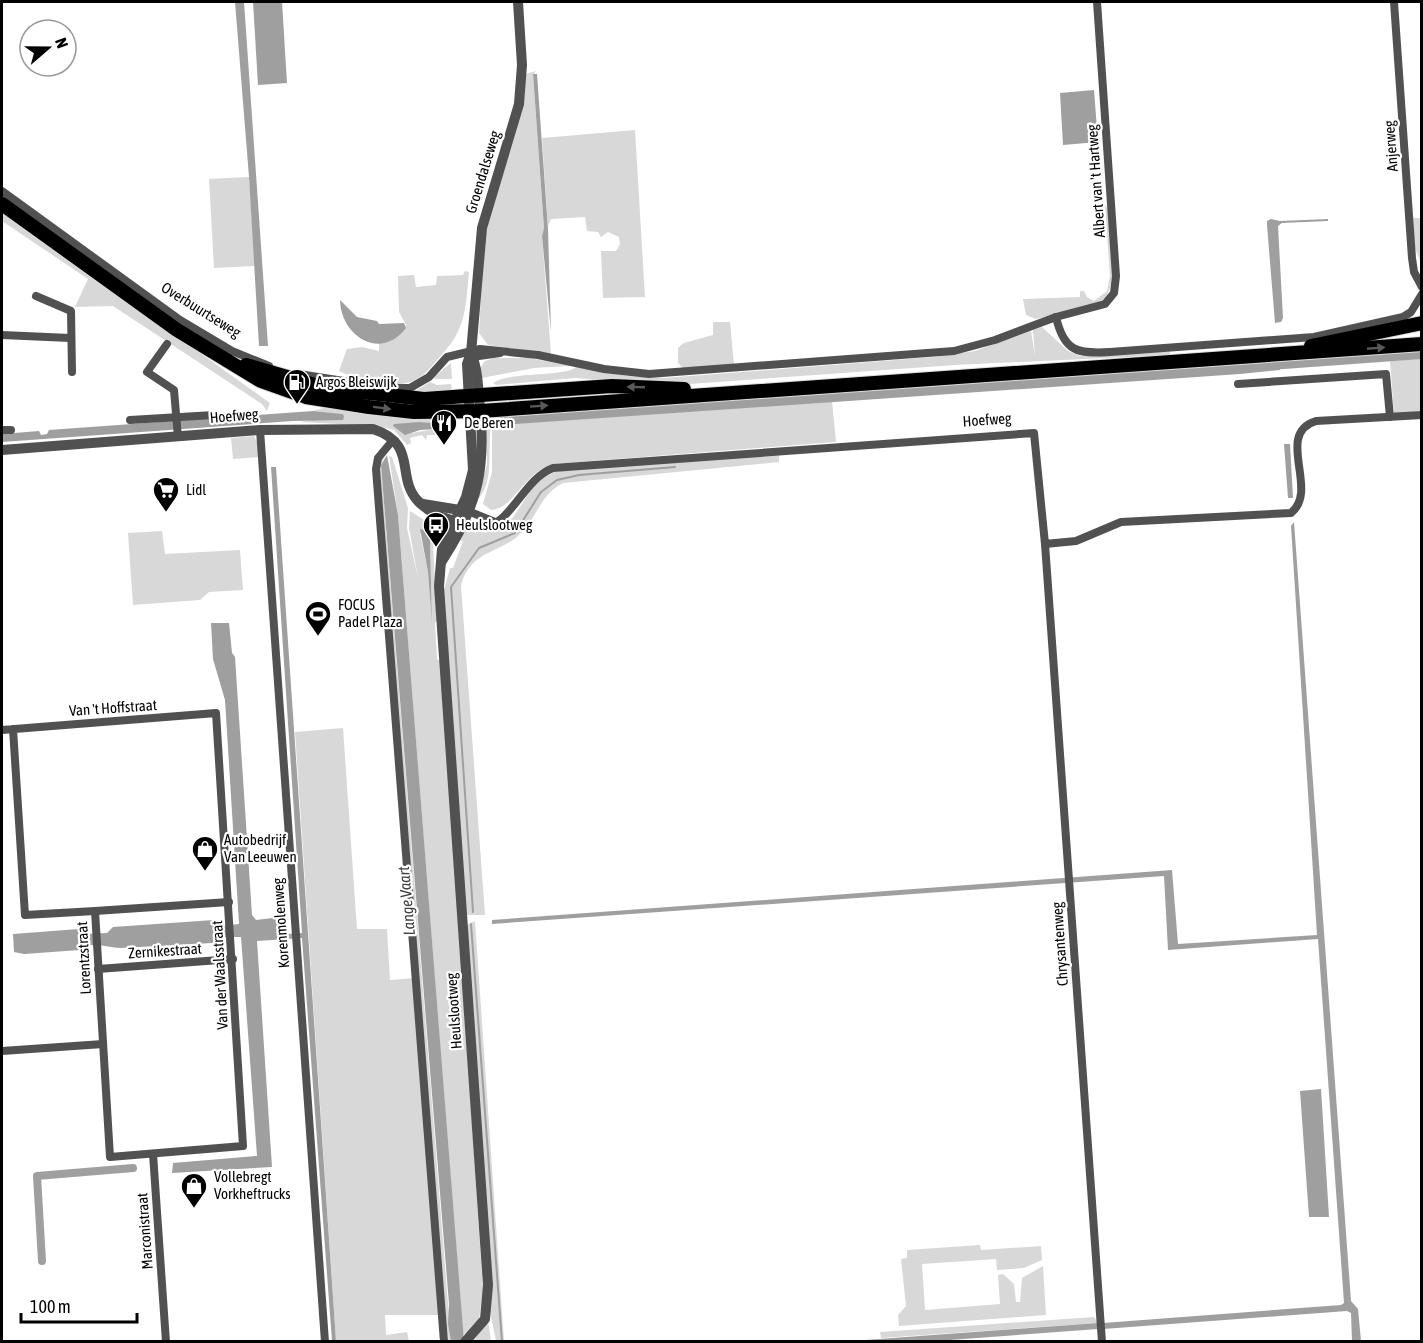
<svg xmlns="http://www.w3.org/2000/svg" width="1423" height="1343" font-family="'Asap Condensed',sans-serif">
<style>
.green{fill:#d8d8d8;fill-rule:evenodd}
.water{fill:#9f9f9f}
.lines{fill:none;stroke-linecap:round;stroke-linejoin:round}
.stream{stroke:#9f9f9f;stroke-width:2}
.canal{stroke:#9f9f9f;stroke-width:8}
.primary-casing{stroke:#dbdbdb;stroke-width:16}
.minor{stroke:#515151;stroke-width:8}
.tertiary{stroke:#515151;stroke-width:10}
.primary{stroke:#000;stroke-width:14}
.oneway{fill:#595959}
.labels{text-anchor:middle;stroke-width:4.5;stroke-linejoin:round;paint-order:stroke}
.street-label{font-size:15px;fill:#000;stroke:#fff}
.poi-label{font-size:15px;fill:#000;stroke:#fff;text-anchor:start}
.water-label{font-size:16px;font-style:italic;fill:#404040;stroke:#fff}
</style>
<rect width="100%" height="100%" fill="#fff"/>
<g class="green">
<polygon points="536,71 533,75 544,228 542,236 551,354 488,345 479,333 484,236 526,74"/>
<polygon points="635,130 645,297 603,298 601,251 616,251 620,244 619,237 608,232 601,237 598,232 587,231 585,217 551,219 548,226 542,138"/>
<polygon points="249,177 255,266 214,268 209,179"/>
<path d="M1105,205L1108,209C1110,229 1121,292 1100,302C1081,310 1057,313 1036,319L1026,315L1023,299L1080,297V291H1084L1087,297L1094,301L1107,291L1110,276Z"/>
<polygon points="2,211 270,403 267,411 262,404 113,306 75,307 88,279 2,221"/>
<polygon points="1413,218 1421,218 1421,263 1415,248"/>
<path d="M465,271L469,272C467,290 467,309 460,327C455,340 448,347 440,357C434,363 428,372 420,377C400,392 359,381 339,371L347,349L362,347L379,351V343L389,341L404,330L406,325L399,312L398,276L414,275L416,287L436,285L437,276L463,275Z"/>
<polygon points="713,322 730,322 734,365 684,369 678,363 678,348 684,343 713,335"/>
<path d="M1042,327L1068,351L1080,356L1170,351V355L955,365L675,385L576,378L496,385L493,383C512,371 566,377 576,367L627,376L664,378L934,357L975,351L1031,331L1035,356L1033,330Z"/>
<polygon points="494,358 529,358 570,366 534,368 482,378 480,368 485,361"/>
<path d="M1280,358V361L1268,362L1085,374L500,424L832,401L836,442L553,464C523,473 515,508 491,510L483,504L492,472V431L496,415Z"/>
<polygon points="1421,359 1421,411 1394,414 1390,361"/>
<polygon points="451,363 452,379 435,379 434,377"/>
<polygon points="430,382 437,385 451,384 452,391 412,393"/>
<polygon points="330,406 395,417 452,417 456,423 419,422 405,434 436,429 436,435 427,435 426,440 422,435 410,438 411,443 407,445 394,430 378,426 300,422 343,414 313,411"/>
<path d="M493,417C485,441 497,482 477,500L487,464L486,428Z"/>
<polygon points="254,436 258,444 259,457 233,459 231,438"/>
<path d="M779,453V462L563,483C541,494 538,515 522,532C502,554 470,549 461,586L485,915H466L443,594L450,568H453L463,541L458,540L466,528L489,529L506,525C526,505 526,484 557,471Z"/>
<polygon points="386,454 381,465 451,1341 446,1341 379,462"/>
<path d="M389,456L392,457L408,508L407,528L418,578L409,528L410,511L424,520L423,522L431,527L432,525L436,532L433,544L437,620L435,623L437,659L441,662L483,1290L479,1319L466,1336L463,1333L398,515ZM420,533L430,539L432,624L428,572Z"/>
<polygon points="162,531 165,554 240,550 243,590 209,592 200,600 133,605 128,533"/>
<polygon points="343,728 357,929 387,929 390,980 415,978 440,1315 385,1315 386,1335 407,1332 409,1341 336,1341 295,732"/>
<polygon points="475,921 504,1341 496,1341 490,1312 467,925"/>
<polygon points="980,1245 981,1250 1041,1246 1042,1260 1024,1268 997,1270 996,1259 922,1264 925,1310 1000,1304 998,1275 1003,1274 1014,1284 1016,1302 1020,1302 1022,1278 1043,1266 1046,1315 899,1326 898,1315 906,1306 901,1259 907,1258 907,1250"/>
<polygon points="1094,1317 1098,1323 881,1338 880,1332"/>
<polygon points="488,1320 491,1341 473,1342"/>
</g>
<g class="water">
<polygon points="235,2 244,2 268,346 259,346 249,177"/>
<polygon points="253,2 282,2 287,83 258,85"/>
<polygon points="533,74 537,74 548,229 551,332 542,236 544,228"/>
<polygon points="1094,90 1098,142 1063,145 1060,93"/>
<polygon points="1271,219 1280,221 1328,219 1328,221 1282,223 1278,226 1283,318 1281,322 1275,323 1267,225 1267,221"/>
<path d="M340,300L357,317L377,321L379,324L404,323L406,328C381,361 341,337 340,300Z"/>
<polygon points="1280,361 1280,370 1240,374 500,425 497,422 501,417"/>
<polygon points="313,411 343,414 344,417 343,420 293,421 2,442 2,434 39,431 41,435 47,434 49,430"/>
<polygon points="419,422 455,424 455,428 420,430 405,435 393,426 394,424"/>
<polygon points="1284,444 1290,444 1293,498 1288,498"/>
<polygon points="387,455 398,515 464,1341 451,1341 448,1324 449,1304 381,465"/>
<path d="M271,467H276L336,1341H332L302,938L257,941L272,1167L172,1173L173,1163L257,1156L241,937H223L212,943L121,948C107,948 93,940 80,950L24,954L14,952L13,934L79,929L85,934L107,933L113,927L214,920L220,926L239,924L225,700L213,659L211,623H229L232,653L235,657L252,915L256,920L281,917L286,934L302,933Z"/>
<polygon points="1294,522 1351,1301 1358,1309 1361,1341 1352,1341 1351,1313 1347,1311 1103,1329 1103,1323 1341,1305 1344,1303 1318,939 1168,950 1164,876 492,924 492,920 1172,870 1178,944 1317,935 1291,526"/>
<polygon points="420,529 427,531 430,539 432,624 428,572"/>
<polygon points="1321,1089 1329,1217 1309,1217 1300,1091"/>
<polygon points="1098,1323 1098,1329 936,1341 838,1342"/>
</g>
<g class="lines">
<g class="stream">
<polyline points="473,912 451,587 479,548 515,533 541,492 557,480 579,475 675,467"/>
<polyline points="471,924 502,1342"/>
</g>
<g class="canal">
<polyline points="1270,366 1422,355"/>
<polyline points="42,1261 37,1176 133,1168"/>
</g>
<g class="primary-casing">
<g id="primary">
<polyline points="2,204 177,330 261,381 306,397 369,407 414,412 481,411 1422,344"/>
<polyline points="1311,346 1422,323"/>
<polyline points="246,365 325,388 424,399 612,386 684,389"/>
</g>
</g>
<g class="minor">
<polyline points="1394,2 1412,258 1414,272 1422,287"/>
<polyline points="2,191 180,320 232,351 269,366"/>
<polyline points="36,296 71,311 72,372"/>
<path d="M1056,317C1064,352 1078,354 1110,352L1314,337L1403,317L1411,312L1422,294"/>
<polyline points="2,335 70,338"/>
<polyline points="167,344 147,372 174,390 178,437"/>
<polyline points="471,353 479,356 500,353"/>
<polyline points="299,374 388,388 410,388 429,377 447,357 480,349 538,355 604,369 649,374 954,351 995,340 1056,317 1105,304 1114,293 1116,276 1097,2"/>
<polyline points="1238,384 1386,374 1390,417"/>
<polyline points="130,420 214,415"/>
<polyline points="2,430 11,430"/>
<polyline points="260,430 325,1342"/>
<polyline points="393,440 378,458 376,469 444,1342"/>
<polyline points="468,511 495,522"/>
<path d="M462,523C470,524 478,526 486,526C511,523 524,479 553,468L1034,433L1045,544L1076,541L1121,522L1291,513C1320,490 1274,434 1316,421L1422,415"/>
<polyline points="1045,544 1102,1342"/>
<polyline points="2,730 216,713 243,1146 110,1157 95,911 25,915 13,729"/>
<polyline points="95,911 229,902"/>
<polyline points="98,969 233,959"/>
<polyline points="2,1051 103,1044"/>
<polyline points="153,1154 166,1342"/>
</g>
<g class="tertiary">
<path d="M2,450L260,430L373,429C419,444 395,477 418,501C429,513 443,518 459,522"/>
<polyline points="423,504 466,511"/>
<path d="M442,561C479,504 487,466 479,398C478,383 477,367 471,353"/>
<polyline points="465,1342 485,1319 488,1285 439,586 442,549 466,497 473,470 467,364 471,353 482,228 519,104 522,65 518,2"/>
</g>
<use href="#primary" class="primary"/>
</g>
<defs><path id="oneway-solid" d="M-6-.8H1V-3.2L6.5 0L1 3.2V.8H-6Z" transform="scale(1.5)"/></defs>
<g class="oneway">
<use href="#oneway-solid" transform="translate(1376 348) rotate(-5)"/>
<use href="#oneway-solid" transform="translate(636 387) rotate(-178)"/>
<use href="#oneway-solid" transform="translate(539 406) rotate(-4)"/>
<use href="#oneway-solid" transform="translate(382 408) rotate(7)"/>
</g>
<defs>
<g id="fuel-pin" transform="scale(1.35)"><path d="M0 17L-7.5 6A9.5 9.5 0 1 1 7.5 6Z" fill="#000" stroke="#fff"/><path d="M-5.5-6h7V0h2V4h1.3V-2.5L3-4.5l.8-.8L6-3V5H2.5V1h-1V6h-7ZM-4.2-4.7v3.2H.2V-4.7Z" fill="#fff"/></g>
<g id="restaurant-pin" transform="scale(1.35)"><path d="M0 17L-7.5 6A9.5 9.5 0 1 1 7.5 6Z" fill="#000" stroke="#fff"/><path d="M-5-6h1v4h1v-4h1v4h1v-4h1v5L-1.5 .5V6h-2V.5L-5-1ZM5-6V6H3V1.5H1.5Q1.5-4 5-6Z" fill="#fff"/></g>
<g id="supermarket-pin" transform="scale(1.35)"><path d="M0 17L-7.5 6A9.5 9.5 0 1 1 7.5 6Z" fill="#000" stroke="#fff"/><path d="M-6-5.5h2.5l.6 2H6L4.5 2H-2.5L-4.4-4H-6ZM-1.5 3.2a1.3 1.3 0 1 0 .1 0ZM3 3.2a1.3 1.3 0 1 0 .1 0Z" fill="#fff"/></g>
<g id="bus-pin" transform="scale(1.35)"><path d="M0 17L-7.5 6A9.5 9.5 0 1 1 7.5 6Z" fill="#000" stroke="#fff"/><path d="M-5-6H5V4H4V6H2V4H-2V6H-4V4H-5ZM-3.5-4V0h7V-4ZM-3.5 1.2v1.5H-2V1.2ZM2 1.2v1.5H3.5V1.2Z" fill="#fff"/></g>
<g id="stadium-pin" transform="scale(1.35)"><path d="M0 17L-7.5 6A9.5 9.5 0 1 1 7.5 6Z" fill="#000" stroke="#fff"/><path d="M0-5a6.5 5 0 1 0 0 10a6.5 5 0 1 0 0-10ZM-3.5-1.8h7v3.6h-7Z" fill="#fff"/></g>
<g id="shop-pin" transform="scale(1.35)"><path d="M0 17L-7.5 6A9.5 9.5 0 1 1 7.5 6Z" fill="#000" stroke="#fff"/><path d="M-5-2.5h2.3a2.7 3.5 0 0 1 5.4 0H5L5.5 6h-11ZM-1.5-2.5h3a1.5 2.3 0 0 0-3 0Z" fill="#fff"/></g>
</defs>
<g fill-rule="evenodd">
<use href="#fuel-pin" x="297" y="382"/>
<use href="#restaurant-pin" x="444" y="423"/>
<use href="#supermarket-pin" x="166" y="490"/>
<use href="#bus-pin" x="436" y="525"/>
<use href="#stadium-pin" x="318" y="614"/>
<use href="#shop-pin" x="205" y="849"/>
<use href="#shop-pin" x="194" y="1186"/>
</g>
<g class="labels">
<g class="street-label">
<text transform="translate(1391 146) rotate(-94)" y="5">Anjerweg</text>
<text transform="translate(483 172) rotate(-73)" y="5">Groendalseweg</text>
<text transform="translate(1096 181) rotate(-94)" y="5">Albert van 't Hartweg</text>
<text transform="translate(201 310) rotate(32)" y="5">Overbuurtseweg</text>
<text transform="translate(234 416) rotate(-5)" y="5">Hoefweg</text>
<text transform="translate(987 420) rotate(-4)" y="5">Hoefweg</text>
<text transform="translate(113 708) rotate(-4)" y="5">Van 't Hoffstraat</text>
<text transform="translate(281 923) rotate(-94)" y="5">Korenmolenweg</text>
<text transform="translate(1060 944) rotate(-94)" y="5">Chrysantenweg</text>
<text transform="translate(165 951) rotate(-4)" y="5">Zernikestraat</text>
<text transform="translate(84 958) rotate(-93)" y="5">Lorentzstraat</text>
<text transform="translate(220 975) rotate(-93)" y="5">Van der Waalsstraat</text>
<text transform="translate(454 1011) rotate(-94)" y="5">Heulslootweg</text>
<text transform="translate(145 1231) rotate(-94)" y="5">Marconistraat</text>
</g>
<g class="poi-label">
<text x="316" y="387">Argos Bleiswijk</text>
<text x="464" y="428">De Beren</text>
<text x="186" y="495">Lidl</text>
<text x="456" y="530">Heulslootweg</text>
<text x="338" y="610">FOCUS<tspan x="338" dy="17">Padel Plaza</tspan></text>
<text x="224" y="845">Autobedrijf<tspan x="224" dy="17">Van Leeuwen</tspan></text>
<text x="214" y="1182">Vollebregt<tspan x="214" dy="17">Vorkheftrucks</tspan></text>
</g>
<g class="water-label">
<text transform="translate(406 901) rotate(-95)" y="6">Lange Vaart</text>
</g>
</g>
<rect width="1423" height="1343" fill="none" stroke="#000000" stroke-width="6"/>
<g transform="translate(48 48) rotate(70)"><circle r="28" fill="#ffffff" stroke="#999999" stroke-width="1.5"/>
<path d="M0-4.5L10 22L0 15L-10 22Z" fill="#000000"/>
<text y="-9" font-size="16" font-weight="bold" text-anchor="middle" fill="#000000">N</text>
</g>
<path d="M21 1313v9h116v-9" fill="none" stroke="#000000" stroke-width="3"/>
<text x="30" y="1313" font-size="18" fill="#000000" stroke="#ffffff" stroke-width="4.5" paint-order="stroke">100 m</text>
</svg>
